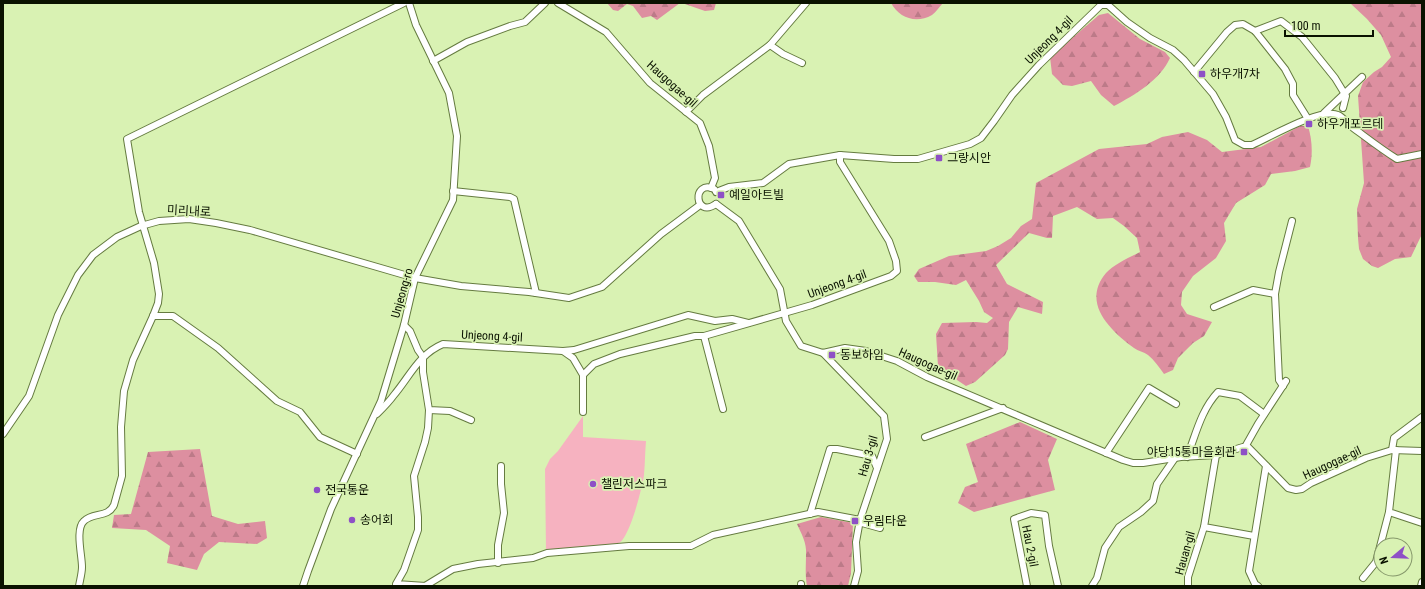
<svg xmlns="http://www.w3.org/2000/svg" width="1425" height="589" font-family="'Roboto Condensed','Noto Sans KR',sans-serif">
<style>
.forest{fill:url(#forest-firs)}
.pitch{fill:#f6b2c0}
.lines{fill:none;stroke-linecap:round;stroke-linejoin:round}
.minor-casing{stroke:#657b40;stroke-width:8}
.minor{stroke:#fff;stroke-width:6}
.poi-dot{fill:#8e50c6;stroke:#d9f2b3;stroke-width:1.5}
.labels{text-anchor:middle;stroke-width:3.5;stroke-linejoin:round;paint-order:stroke}
.street-label{font-size:12px;fill:#0a1200;stroke:#d9f2b3}
.poi-label{font-size:12px;fill:#0a1200;stroke:#d9f2b3;text-anchor:start}
</style>
<defs>
<pattern id="forest-firs" width="22" height="20" patternUnits="userSpaceOnUse"><rect width="22" height="20" fill="#dd8fa0"/><path d="M5 1l3.5 6h-7zM16 11l3.5 6h-7z" fill="#bc7a88"/></pattern>
</defs>
<rect width="100%" height="100%" fill="#d9f2b3"/>
<g class="forest">
<polygon points="607,3 680,3 657,20 651,16 642,18 633,6 627,4 618,11 613,10"/>
<polygon points="682,3 716,3 714,10 705,11"/>
<path d="M891,3H943C939,7 936,12 932,15C916,24 899,18 891,3Z"/>
<polygon points="1350,3 1422,3 1422,234 1411,257 1395,259 1378,268 1372,266 1363,259 1359,249 1358,238 1357,209 1364,183 1358,96 1363,82 1374,72 1382,67 1391,57 1381,35 1367,19"/>
<path d="M1108,13L1140,39L1165,52L1170,58C1160,80 1135,95 1114,106L1101,95L1091,81L1072,86L1063,85L1052,74L1050,57L1099,15Z"/>
<path d="M1300,126H1308C1312,139 1313,153 1310,167L1295,171L1271,174L1265,185L1236,203L1224,223L1226,241L1216,258L1193,276L1182,292L1181,305L1187,314L1212,322L1204,336L1193,343L1178,358L1173,370L1164,374C1159,367 1154,360 1148,355C1144,352 1138,351 1134,348C1110,330 1081,303 1106,273C1113,265 1130,257 1140,252L1137,238L1124,226L1113,218L1097,219L1077,207L1053,216L1052,238H1047L1029,233L996,265L1007,284L1043,302L1042,314L1018,307L1009,322L1008,349L1005,355L975,382L966,386L957,380L950,372L938,366L936,334L942,323L976,322L987,323L993,318L984,312L979,301L966,280L956,285L935,282H918L914,276L919,269L949,256L986,251L998,246L1011,238L1021,226L1032,219L1036,183L1099,149L1147,144L1162,137L1188,132L1207,140L1222,152L1261,147Z"/>
<polygon points="1020,422 1057,439 1048,460 1055,490 974,512 958,503 965,487 978,482 966,444"/>
<polygon points="200,449 212,516 238,524 265,521 267,538 257,544 219,542 204,554 197,570 167,563 170,546 146,530 112,528 114,515 131,514 148,452"/>
<path d="M821,517L853,523L851,573L848,586H807C805,574 806,566 806,554C807,543 801,533 797,524Z"/>
</g>
<path class="pitch" d="M583,416V437L646,441C645,452 645,464 644,475C642,488 630,537 619,543C604,550 564,549 546,551L545,469L550,459L558,451Z"/>
<g class="lines">
<g class="minor-casing">
<g id="minor">
<polyline points="558,3 606,32 650,83 700,123 709,146 715,178 711,188"/>
<polyline points="1255,31 1281,21 1302,37 1335,78 1346,96 1343,108"/>
<polyline points="770,45 783,54 802,63"/>
<polyline points="433,61 467,42 510,26 525,22 545,3"/>
<polyline points="1194,72 1227,32 1235,25 1243,24 1255,31 1285,69 1293,84 1293,95 1308,119"/>
<polyline points="686,112 703,95 770,45 806,3"/>
<polyline points="1324,113 1362,77"/>
<path d="M714,189C692,179 694,219 716,204"/>
<polyline points="453,191 510,197 514,199 536,293"/>
<path d="M716,192L729,187L763,183L789,164L840,155L894,159H918L970,144L981,138L994,121L1012,95L1039,65L1101,5H1108L1127,22L1150,38L1173,50L1184,60L1213,94L1226,117L1235,140L1244,145H1252C1270,137 1321,107 1338,115C1343,117 1347,123 1352,127C1367,138 1381,149 1397,159L1422,154"/>
<polyline points="716,204 739,221 780,289 786,321 801,346 823,353 845,348 866,351 897,361 927,377 1123,460 1133,463 1143,463 1181,457 1216,455 1243,447 1248,447 1288,488 1296,490 1302,489 1311,483 1366,458 1392,450 1422,451"/>
<polyline points="1214,307 1253,290 1275,294"/>
<polyline points="153,316 173,316 218,348 277,401 300,412 320,437 357,454"/>
<polyline points="404,325 410,331 418,350 423,357 423,372 429,410 450,411 471,420"/>
<polyline points="704,336 723,409"/>
<polyline points="563,351 574,350 688,315 715,321 732,319 748,323"/>
<polyline points="823,353 884,416 887,439 860,520 856,542 858,571 854,586"/>
<polyline points="1283,386 1279,380 1275,294 1279,272 1292,221"/>
<polyline points="583,412 583,375 594,364 620,354 695,336 704,336 812,305 891,276 897,271 896,261 889,241 840,162 840,155"/>
<path d="M377,414C383,408 389,402 394,395C410,376 419,354 443,344L563,351L573,358L583,375"/>
<polyline points="3,434 29,396 58,315 78,275 93,255 117,237 141,226 159,221 189,219 216,223 250,230 415,278 461,286 529,292 569,298 602,287 661,234 700,205"/>
<polyline points="925,437 1003,408"/>
<polyline points="1245,447 1258,424 1286,381"/>
<polyline points="1392,450 1394,438 1422,417"/>
<polyline points="1396,450 1389,512 1422,523"/>
<polyline points="1106,453 1149,388 1176,404"/>
<polyline points="1216,455 1204,527 1254,536"/>
<path d="M1187,457C1196,434 1201,410 1218,392L1240,396L1264,414"/>
<polyline points="810,514 830,449 837,449 872,456 877,468"/>
<polyline points="498,563 498,545 504,513 501,484 501,466"/>
<polyline points="1363,578 1376,562 1389,512"/>
<polyline points="801,584 801,586"/>
<path d="M79,586C80,580 82,573 82,567C82,555 75,529 84,521C93,512 108,518 114,505L122,476L121,427L124,391L133,360L153,316L158,303L159,294L154,263L139,212L127,139L404,3"/>
<polyline points="303,586 308,571 331,509 381,401 404,325 415,278 453,200 457,136 449,93 416,25 409,3"/>
<polyline points="425,586 453,569 478,564 533,558 547,553 629,546 691,546 713,535 818,512 860,520 862,523 880,528"/>
<polyline points="426,586 396,584 404,570 418,530 418,517 414,476 425,442 428,428 429,410"/>
<polyline points="1027,586 1014,519 1031,513 1045,515 1049,546 1058,586"/>
<polyline points="1092,586 1097,578 1105,548 1119,527 1141,512 1153,501 1157,484 1175,458"/>
<polyline points="1188,586 1188,577 1204,527"/>
<polyline points="1258,586 1255,584 1249,571 1266,466"/>
<polyline points="1421,586 1422,582"/>
</g>
</g>
<use href="#minor" class="minor"/>
</g>
<g class="poi-dot">
<rect x="1198" y="70" width="8" height="8" rx="2"/>
<rect x="1305" y="120" width="8" height="8" rx="2"/>
<rect x="935" y="154" width="8" height="8" rx="2"/>
<rect x="717" y="191" width="8" height="8" rx="2"/>
<rect x="828" y="351" width="8" height="8" rx="2"/>
<rect x="1240" y="448" width="8" height="8" rx="2"/>
<circle cx="593" cy="484" r="4"/>
<circle cx="317" cy="490" r="4"/>
<circle cx="352" cy="520" r="4"/>
<rect x="851" y="517" width="8" height="8" rx="2"/>
</g>
<g class="labels">
<g class="street-label">
<text transform="translate(1049 40) rotate(-45)" y="4">Unjeong 4-gil</text>
<text transform="translate(672 84) rotate(42)" y="4">Haugogae-gil</text>
<text transform="translate(189 211) rotate(3)" y="4">미리내로</text>
<text transform="translate(837 284) rotate(-20)" y="4">Unjeong 4-gil</text>
<text transform="translate(402 293) rotate(-74)" y="4">Unjeong-ro</text>
<text transform="translate(492 336) rotate(3)" y="4">Unjeong 4-gil</text>
<text transform="translate(928 364) rotate(24)" y="4">Haugogae-gil</text>
<text transform="translate(868 456) rotate(-74)" y="4">Hau 3-gil</text>
<text transform="translate(1332 463) rotate(-25)" y="4">Haugogae-gil</text>
<text transform="translate(1030 546) rotate(79)" y="4">Hau 2-gil</text>
<text transform="translate(1185 553) rotate(-74)" y="4">Hauan-gil</text>
</g>
<g class="poi-label">
<text x="1210" y="78">하우개7차</text>
<text x="1317" y="128">하우개포르테</text>
<text x="947" y="162">그랑시안</text>
<text x="729" y="199">예일아트빌</text>
<text x="840" y="359">동보하임</text>
<text x="1236" y="456" text-anchor="end">야당15통마을회관</text>
<text x="601" y="488">챌린저스파크</text>
<text x="325" y="494">전국통운</text>
<text x="360" y="524">송어회</text>
<text x="863" y="525">우림타운</text>
</g>
</g>
<rect width="1425" height="589" fill="none" stroke="#0a1200" stroke-width="8"/>
<g transform="translate(1393 557) rotate(251)"><circle r="19" fill="#d9f2b3" stroke="#86986b"/>
<path d="M0-3L7 15L0 10L-7 15Z" fill="#8e50c6"/>
<text y="-6" font-size="11" font-weight="bold" text-anchor="middle" fill="#0a1200">N</text>
</g>
<path d="M1285 30v6h88v-6" fill="none" stroke="#0a1200" stroke-width="2"/>
<text x="1291" y="30" font-size="12" fill="#0a1200" stroke="#d9f2b3" stroke-width="3" paint-order="stroke">100 m</text>
</svg>
